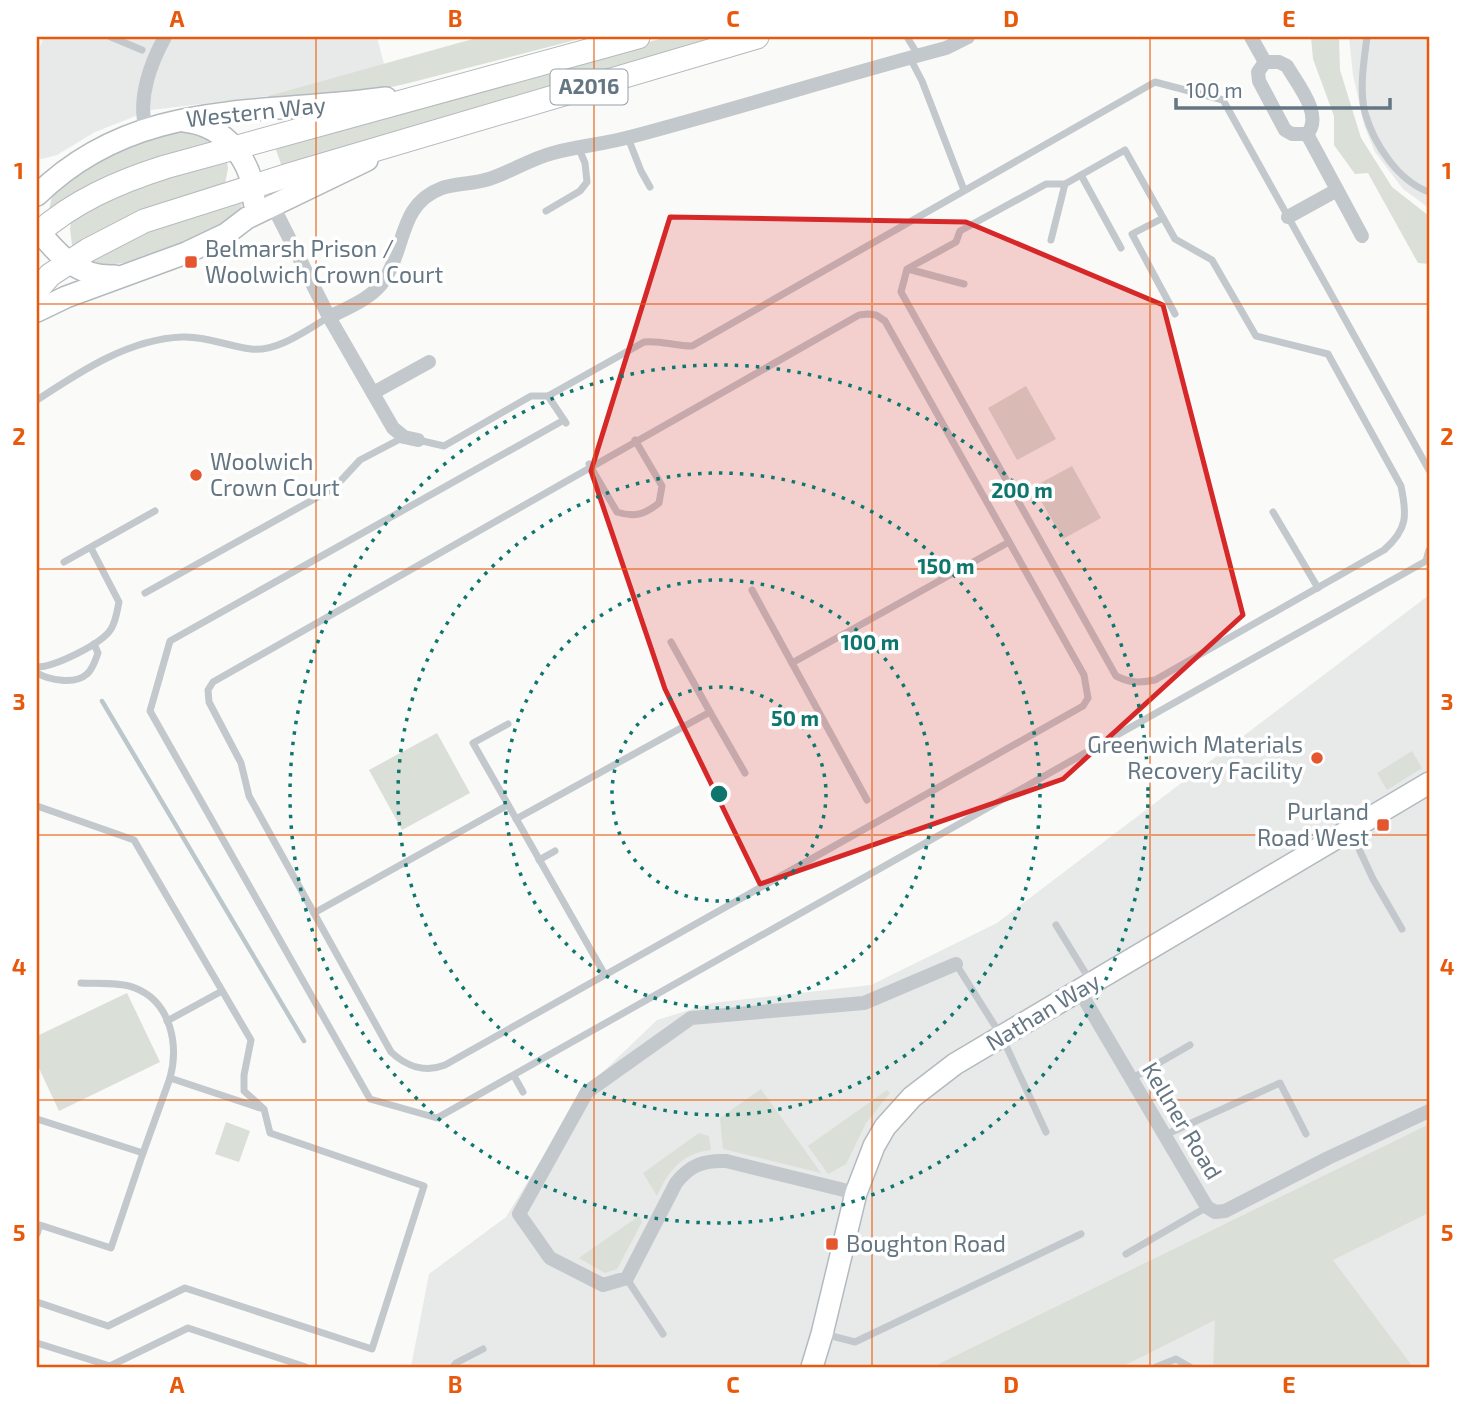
<svg xmlns="http://www.w3.org/2000/svg" width="1466" height="1404" font-family="'Exo 2',sans-serif">
<style>
.built{fill:#e8e9e9}
.green{fill:#dadfd7}
.lines{fill:none;stroke-linecap:round;stroke-linejoin:round}
.stream{stroke:#bbc7cb;stroke-width:4.5}
.secondary-casing{stroke:#b3babf;stroke-width:24}
.primary-casing{stroke:#b5babe;stroke-width:25}
.lane{stroke:#c3c8cc;stroke-width:7}
.street{stroke:#c3c8cc;stroke-width:14}
.secondary{stroke:#fff;stroke-width:21}
.primary{stroke:#fff;stroke-width:23}
.marked{fill:#d62828;fill-opacity:0.2;stroke:#d62828;stroke-width:5;stroke-linejoin:round}
.grid{fill:none;stroke:#e8590c;stroke-width:2;stroke-opacity:0.55}
.ring{fill:none;stroke:#0f766e;stroke-width:3.5;stroke-dasharray:3.5 7}
.poi-dot{fill:#e4572e;stroke:#fff;stroke-width:2.5}
.labels{text-anchor:middle;stroke-width:7;stroke-linejoin:round;paint-order:stroke}
.shield{fill:#fff;stroke:#939fa8;stroke-width:2}
.shield-label{font-size:21px;font-weight:bold;fill:#657683}
.street-label{font-size:23px;fill:#657683;stroke:#fff}
.poi-label{font-size:23px;fill:#657683;stroke:#fff;text-anchor:start}
.centre{fill:#0f766e;stroke:#fff;stroke-width:3.5}
.ring-label{font-size:21px;text-anchor:middle;font-weight:bold;fill:#0f766e;stroke:#fff;stroke-width:7;stroke-linejoin:round;paint-order:stroke}
.neatline{fill:none;stroke:#e8590c;stroke-width:2.5}
.grid-label{font-size:23px;text-anchor:middle;font-weight:bold;fill:#e8590c}
</style>
<rect width="100%" height="100%" fill="#fafaf8"/>
<g class="built">
<polygon points="44,37 377,37 384,64 268,96 151,110 95,132 57,155 42,159 37,158 37,53"/>
<polygon points="1349,37 1429,37 1429,208 1403,189 1375,152 1364,125 1353,75"/>
<polygon points="1429,595 1429,1124 932,1367 411,1367 429,1274 506,1217 584,1090 657,1020 712,1003 871,985 997,923"/>
<polygon points="1429,1213 1429,1367 1413,1367 1332,1260"/>
<polygon points="1216,1319 1213,1367 1122,1367"/>
</g>
<g class="green">
<polygon points="480,37 587,37 405,84 350,96 270,104 268,96"/>
<polygon points="667,37 730,37 283,170 274,144"/>
<polygon points="1311,37 1339,37 1340,70 1361,138 1392,187 1429,216 1429,264 1418,263 1368,173 1355,174 1334,145 1334,116 1313,59"/>
<polygon points="196,129 215,143 51,211 49,210 53,191 69,173 164,130"/>
<polygon points="226,158 228,168 225,184 76,248 72,245 70,229 72,216 109,196"/>
<path d="M242,199L241,213L235,221C190,241 142,269 91,264L88,260L126,240Z"/>
<polygon points="1026,386 1056,439 1017,460 988,408"/>
<polygon points="1072,466 1101,518 1063,539 1033,487"/>
<polygon points="437,733 470,793 402,830 369,770"/>
<polygon points="1412,751 1422,768 1387,790 1377,773"/>
<polygon points="127,993 160,1062 59,1111 37,1064 37,1036"/>
<polygon points="761,1089 821,1173 723,1149 720,1118"/>
<polygon points="887,1090 890,1093 866,1123 846,1164 828,1174 808,1146"/>
<polygon points="226,1122 250,1131 239,1162 215,1154"/>
<polygon points="1429,1124 1429,1213 1333,1260 1413,1367 1213,1367 1215,1320 1122,1367 932,1367"/>
<path d="M699,1133L709,1136L711,1150C682,1153 668,1171 657,1196L643,1173Z"/>
<polygon points="639,1216 642,1222 617,1269 605,1273 579,1258"/>
</g>
<g class="lines">
<polyline class="stream" points="102,701 304,1041"/>
<g class="secondary-casing">
<g id="secondary">
<path d="M184,121C225,125 254,162 254,202"/>
<path d="M37,195C137,97 259,116 386,98"/>
<path d="M37,229C58,255 79,278 115,276"/>
<polyline points="37,311 66,297 186,253 226,234 247,218 367,160"/>
<polyline points="812,1367 822,1334 856,1193 874,1146 885,1127 912,1097 955,1064 1429,783"/>
</g>
</g>
<g class="primary-casing">
<g id="primary">
<path d="M37,234C74,201 118,182 165,167L638,37"/>
<polyline points="37,290 50,275 88,250 144,221 289,175 757,37"/>
</g>
</g>
<g class="lane">
<polyline points="111,37 142,50"/>
<polyline points="907,37 918,55"/>
<path d="M1367,37C1364,61 1359,89 1365,113C1374,144 1398,181 1429,192"/>
<polyline points="910,58 922,81 964,190"/>
<polyline points="628,138 641,171 650,187"/>
<path d="M1125,150L1175,239L1212,260L1256,336L1328,354L1401,486C1407,515 1408,529 1384,550L1155,680C1140,683 1130,683 1116,676L901,292L907,269L956,242L960,231L1046,184H1065Z"/>
<polyline points="1081,175 1121,248"/>
<polyline points="546,211 580,191 587,182 585,163 579,149"/>
<polyline points="1163,218 1132,234 1175,314"/>
<polyline points="1051,240 1065,184"/>
<polyline points="908,269 964,284"/>
<path d="M868,314L876,315L885,321L1084,675L1088,698L1083,706L445,1065C425,1073 406,1066 391,1052L249,796L241,763L209,702L208,690L213,682L859,315Z"/>
<path d="M548,396L644,342C660,340 675,346 692,346L1155,82L1223,100L1429,470"/>
<path d="M37,400C81,371 129,339 182,337C206,336 227,346 251,349C278,352 306,330 329,317"/>
<polyline points="564,420 170,641 150,711 370,1099 437,1118 1426,561 1429,550"/>
<polyline points="418,440 444,446 531,396 548,396 566,423"/>
<path d="M589,464L617,512C635,518 645,514 659,503L662,486L635,440"/>
<polyline points="1273,512 1318,588"/>
<polyline points="64,562 155,511"/>
<polyline points="752,590 792,663 1009,542"/>
<polyline points="145,593 334,488 360,460 404,437"/>
<polyline points="792,663 867,800"/>
<path d="M37,667C54,667 102,644 111,629C116,621 117,611 119,602L91,548"/>
<path d="M37,673C49,680 75,685 87,674C93,669 95,661 98,653L94,644"/>
<polyline points="710,712 745,773"/>
<polyline points="508,724 473,743 605,975"/>
<polyline points="37,806 134,840 251,1040 244,1075 244,1091 264,1109 270,1133 424,1186 372,1349 185,1288 108,1326 37,1302"/>
<polyline points="516,819 710,712 671,642"/>
<polyline points="1352,834 1373,879 1402,929"/>
<polyline points="539,860 555,851"/>
<polyline points="314,913 508,805"/>
<polyline points="1056,925 1091,982"/>
<polyline points="956,964 1002,1037 1046,1132"/>
<path d="M81,983C97,984 120,982 135,988C171,1002 179,1045 170,1078L260,1108"/>
<polyline points="167,1021 222,991"/>
<polyline points="514,1076 523,1092"/>
<polyline points="1131,1079 1190,1045"/>
<polyline points="37,1119 143,1153 111,1248 40,1225 37,1234"/>
<polyline points="1165,1135 1280,1083 1306,1134"/>
<polyline points="143,1153 170,1078"/>
<polyline points="1126,1254 1207,1207"/>
<polyline points="627,1279 663,1334"/>
<polyline points="824,1334 855,1342 1081,1234"/>
<polyline points="37,1343 110,1366 188,1328 306,1367"/>
<polyline points="453,1367 456,1363 483,1349"/>
<polyline points="1156,1367 1176,1359 1190,1367"/>
</g>
<g class="street">
<polyline points="1251,37 1265,62"/>
<path d="M1265,62H1279L1287,66C1297,84 1324,115 1307,134H1292L1285,130L1259,81L1258,72Z"/>
<path d="M146,129C137,99 151,62 165,37"/>
<polyline points="1307,134 1362,236"/>
<polyline points="267,201 273,206 329,317 393,428 404,437 418,440"/>
<polyline points="1288,217 1337,190"/>
<path d="M329,317C349,307 373,298 385,279C406,246 399,204 442,188C457,183 474,184 489,179C511,172 530,159 553,153C578,146 605,144 630,137C736,109 840,76 946,48L968,37"/>
<polyline points="373,393 429,362"/>
<polyline points="1079,990 1207,1207 1215,1212 1225,1211 1328,1158 1429,1111"/>
<path d="M856,1193L726,1161C704,1160 690,1165 676,1183L627,1278L603,1285L550,1258L519,1214L587,1092L691,1018L864,1003L956,964"/>
</g>
<use href="#secondary" class="secondary"/>
<use href="#primary" class="primary"/>
</g>
<path class="marked" d="M670,217L966,222L1163,305L1243,615L1063,779L760,884L665,689L591,471Z"/>
<path class="grid" d="M316,37V1367M594,37V1367M872,37V1367M1150,37V1367M37,304H1429M37,569H1429M37,835H1429M37,1100H1429"/>
<g class="ring">
<circle cx="719" cy="794" r="107"/>
<circle cx="719" cy="794" r="214"/>
<circle cx="719" cy="794" r="321"/>
<circle cx="719" cy="794" r="429"/>
</g>
<g class="poi-dot">
<rect x="184" y="255" width="14" height="14" rx="3.5"/>
<circle cx="196" cy="475" r="7"/>
<circle cx="1317" cy="758" r="7"/>
<rect x="1376" y="818" width="14" height="14" rx="3.5"/>
<rect x="825" y="1237" width="14" height="14" rx="3.5"/>
</g>
<g class="labels">
<rect class="shield" x="550.5" y="69.5" width="77" height="35" rx="5"/>
<g class="shield-label">
<text x="589" y="94">A2016</text>
</g>
<g class="street-label">
<text transform="translate(256 112) rotate(-6)" y="8">Western Way</text>
<text transform="translate(1043 1012) rotate(-31)" y="8">Nathan Way</text>
<text transform="translate(1182 1121) rotate(59)" y="8">Kellner Road</text>
</g>
<g class="poi-label">
<text x="205" y="257">Belmarsh Prison /<tspan x="205" dy="26">Woolwich Crown Court</tspan></text>
<text x="210" y="470">Woolwich<tspan x="210" dy="26">Crown Court</tspan></text>
<text x="1303" y="753" text-anchor="end">Greenwich Materials<tspan x="1303" dy="26">Recovery Facility</tspan></text>
<text x="1369" y="820" text-anchor="end">Purland<tspan x="1369" dy="26">Road West</tspan></text>
<text x="846" y="1252">Boughton Road</text>
</g>
</g>
<circle cx="719" cy="794" r="10" class="centre"/>
<g class="ring-label">
<text x="1022" y="498">200 m</text>
<text x="946" y="574">150 m</text>
<text x="870" y="650">100 m</text>
<text x="795" y="726">50 m</text>
</g>
<rect width="1466" height="1404" fill="none" stroke="#ffffff" stroke-width="77"/>
<path d="M1176 98v10h214v-10" fill="none" stroke="#657683" stroke-width="3.5"/>
<text x="1186" y="98" font-size="21" fill="#657683" stroke="#ffffff" stroke-width="5" paint-order="stroke">100 m</text>
<rect x="38" y="38" width="1390" height="1328" class="neatline"/>
<g class="grid-label">
<text x="177" y="27">A</text>
<text x="455" y="27">B</text>
<text x="733" y="27">C</text>
<text x="1011" y="27">D</text>
<text x="1289" y="27">E</text>
<text x="19" y="179">1</text>
<text x="1447" y="179">1</text>
<text x="19" y="445">2</text>
<text x="1447" y="445">2</text>
<text x="19" y="710">3</text>
<text x="1447" y="710">3</text>
<text x="19" y="975">4</text>
<text x="1447" y="975">4</text>
<text x="19" y="1241">5</text>
<text x="1447" y="1241">5</text>
<text x="177" y="1393">A</text>
<text x="455" y="1393">B</text>
<text x="733" y="1393">C</text>
<text x="1011" y="1393">D</text>
<text x="1289" y="1393">E</text>
</g>
</svg>
